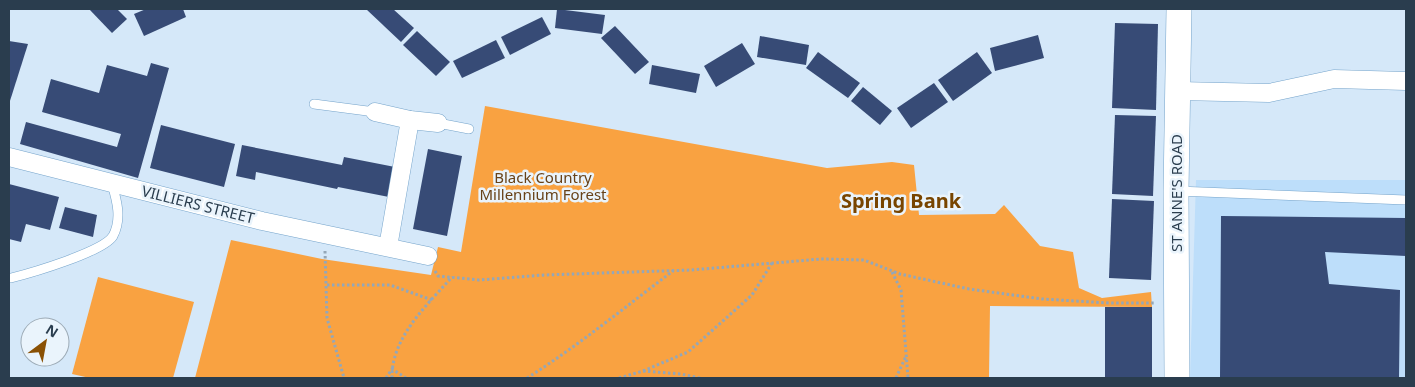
<svg xmlns="http://www.w3.org/2000/svg" width="1415" height="387" font-family="'Noto Sans',sans-serif">
<style>
.built{fill:#bddefa}
.green{fill:#f9a241}
.building{fill:#374b76}
.lines{fill:none;stroke-linecap:round;stroke-linejoin:round}
.lane-casing{stroke:#75a4cb;stroke-width:10}
.street-casing{stroke:#75a4cb;stroke-width:19}
.secondary-casing{stroke:#75a4cb;stroke-width:26}
.path{stroke:#94a7b8;stroke-width:3;stroke-dasharray:2.5 2.5;stroke-linecap:butt}
.lane{stroke:#fff;stroke-width:9}
.street{stroke:#fff;stroke-width:18}
.secondary{stroke:#fff;stroke-width:25}
.labels{text-anchor:middle;stroke-width:5;stroke-linejoin:round;paint-order:stroke}
.park-label{font-size:15px;fill:#684218;stroke:#eaf4fc}
.street-label{font-size:15px;fill:#2a3d4e;stroke:#eaf4fc}
.district-label{font-size:20px;font-weight:bold;fill:#784500;stroke:#eaf4fc}
</style>
<rect width="100%" height="100%" fill="#d5e8f9"/>
<polygon class="built" points="1196,180 1406,180 1406,378 1190,378"/>
<g class="green">
<polygon points="485,106 827,168 892,162 914,165 919,215 995,214 1004,205 1040,246 1073,252 1079,288 1102,298 1151,292 1152,307 990,306 989,378 195,378 231,240 322,259 431,275 438,247 461,252"/>
<polygon points="98,277 194,302 173,378 90,378 72,374"/>
</g>
<g class="building">
<polygon points="89,9 117,9 127,19 112,33"/>
<polygon points="146,9 183,9 186,17 144,36 134,14"/>
<polygon points="366,9 393,9 414,28 401,42"/>
<polygon points="557,9 605,15 602,34 555,28"/>
<polygon points="542,17 551,34 510,55 501,37"/>
<polygon points="1115,23 1158,24 1156,110 1112,108"/>
<polygon points="615,26 649,62 635,74 601,38"/>
<polygon points="417,31 450,62 436,76 403,45"/>
<polygon points="1038,35 1044,58 995,71 990,48"/>
<polygon points="760,36 809,45 806,65 757,57"/>
<polygon points="496,40 505,58 462,78 453,61"/>
<polygon points="9,41 28,44 9,104"/>
<polygon points="742,43 755,64 716,87 704,66"/>
<polygon points="818,52 860,83 848,98 806,68"/>
<polygon points="977,52 992,73 953,101 938,80"/>
<polygon points="151,63 169,68 138,178 20,144 26,122 117,147 121,134 42,112 51,79 99,93 107,65 147,76"/>
<polygon points="652,65 700,74 696,93 649,84"/>
<polygon points="934,83 948,102 911,128 897,108"/>
<polygon points="863,87 892,111 880,125 851,101"/>
<polygon points="1115,115 1156,116 1153,196 1112,194"/>
<polygon points="161,125 235,144 224,187 150,168"/>
<polygon points="242,145 342,165 344,157 395,167 389,197 338,187 337,189 256,172 255,180 236,176"/>
<polygon points="428,149 462,156 447,236 413,229"/>
<polygon points="9,184 59,197 50,230 26,224 21,242 9,239"/>
<polygon points="1112,199 1154,201 1151,280 1109,278"/>
<polygon points="65,207 97,215 93,237 59,228"/>
<polygon points="1221,216 1406,218 1406,256 1325,252 1329,284 1400,290 1399,378 1220,378"/>
<rect x="1105" y="307" width="47" height="71"/>
</g>
<g class="lines">
<g class="lane-casing">
<g id="lane">
<polyline points="314,104 375,112"/>
<polyline points="438,123 469,129"/>
<polyline points="1177,191 1406,200"/>
<path d="M11,278C31,273 103,252 113,236C122,219 117,201 112,184"/>
</g>
</g>
<g class="street-casing">
<g id="street">
<polyline points="1178,91 1269,93 1334,79 1406,81"/>
<polyline points="375,112 410,120 438,123"/>
<polyline points="9,157 262,221 428,256"/>
<polyline points="388,247 410,120"/>
</g>
</g>
<g class="secondary-casing">
<polyline id="secondary" points="1177,378 1176,191 1179,9"/>
</g>
<g class="path">
<polyline points="325,251 327,318 344,378"/>
<polyline points="435,271 438,276 479,280 544,275 691,270 821,259 864,260 900,274 969,289 1042,299 1109,303 1155,303"/>
<polyline points="892,272 901,290 908,378"/>
<polyline points="327,285 390,285 432,300"/>
<polyline points="643,371 688,352 752,295 772,263"/>
<polyline points="386,378 392,369 406,378"/>
<path d="M392,378C391,338 427,305 452,277"/>
<path d="M527,378C578,346 625,307 673,271"/>
<polyline points="619,378 643,371 681,374 700,378"/>
<polyline points="896,378 906,356"/>
</g>
<use href="#lane" class="lane"/>
<use href="#street" class="street"/>
<use href="#secondary" class="secondary"/>
</g>
<g class="labels">
<g class="park-label">
<text x="543" y="183">Black Country<tspan x="543" dy="17">Millennium Forest</tspan></text>
</g>
<g class="street-label">
<text transform="translate(1177 193) rotate(-90)" y="5">ST ANNE'S ROAD</text>
<text transform="translate(198 205) rotate(14)" y="5">VILLIERS STREET</text>
</g>
<g class="district-label">
<text x="901" y="208">Spring Bank</text>
</g>
</g>
<rect width="1415" height="387" fill="none" stroke="#2a3d4e" stroke-width="20"/>
<g transform="translate(45 342) rotate(32)"><circle r="24" fill="#eaf4fc" stroke="#9dabb6"/>
<path d="M0-4L9 19L0 12L-9 19Z" fill="#8a5105"/>
<text y="-8" font-size="14" font-weight="bold" text-anchor="middle" fill="#2a3d4e">N</text>
</g>
</svg>
